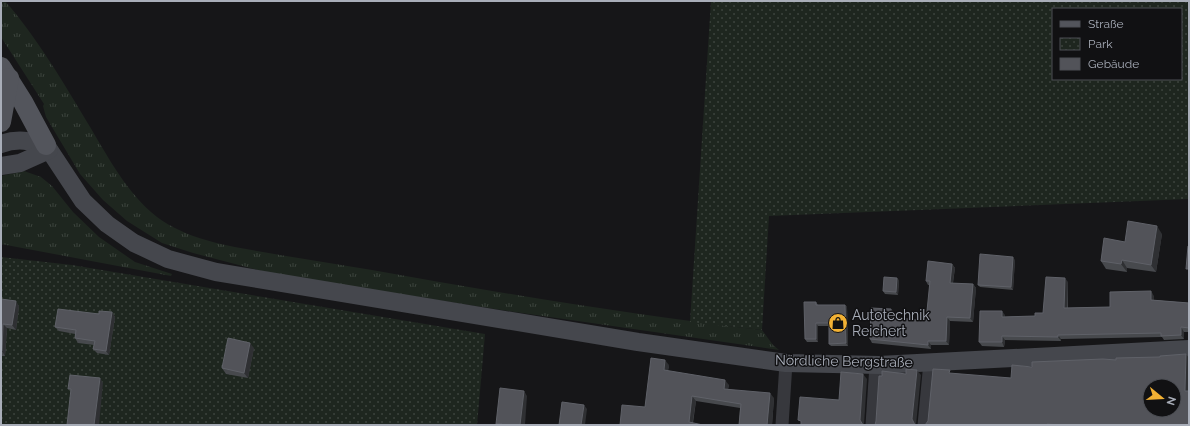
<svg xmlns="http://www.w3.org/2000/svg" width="1190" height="426" font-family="Raleway,sans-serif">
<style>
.grass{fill:url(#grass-tufts)}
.park{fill:url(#park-dots);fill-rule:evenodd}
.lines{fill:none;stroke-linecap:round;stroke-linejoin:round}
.street{stroke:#37383d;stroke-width:13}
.secondary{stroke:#45474d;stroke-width:18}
.primary{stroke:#53555c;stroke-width:20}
.wall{fill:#47494d}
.shaded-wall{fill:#2f3033}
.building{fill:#525359;stroke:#5f6168;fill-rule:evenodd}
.labels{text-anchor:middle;stroke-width:3;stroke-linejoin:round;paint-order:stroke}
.poi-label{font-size:14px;fill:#a8adb8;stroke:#111113;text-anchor:start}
.street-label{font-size:14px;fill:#a8adb8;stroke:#111113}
</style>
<defs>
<pattern id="grass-tufts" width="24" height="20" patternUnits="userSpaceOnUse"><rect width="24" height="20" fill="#1e261f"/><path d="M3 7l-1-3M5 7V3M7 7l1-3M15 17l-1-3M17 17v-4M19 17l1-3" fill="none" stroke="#3c433d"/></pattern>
<pattern id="park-dots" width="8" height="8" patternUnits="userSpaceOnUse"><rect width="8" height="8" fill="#1e261f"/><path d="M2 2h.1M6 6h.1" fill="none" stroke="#3c433d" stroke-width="1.8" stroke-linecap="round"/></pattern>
</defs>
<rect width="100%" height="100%" fill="#161618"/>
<g class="grass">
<path d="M1,1H5C35,35 64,83 87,122C106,153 123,187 151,212C185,242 237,247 280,255C311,260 341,265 372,270C501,293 631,315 762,330L773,345L779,350L495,309L277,275L193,253L162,243L127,221L103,200L80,174L46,117L43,106L44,104L1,37Z"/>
<polygon points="24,171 41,177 52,186 73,212 99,237 135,262 172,274 171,276 1,244 1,176"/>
</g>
<g class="park">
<path d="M711,1H1189V199L769,216L762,330L690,322ZM1053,9H1181V79H1053Z"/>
<polygon points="1,257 72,265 485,334 477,425 1,425"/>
</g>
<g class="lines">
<g class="street">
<polyline points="782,425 786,363"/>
<polyline points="872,425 876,365"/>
<polyline points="924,425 930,362"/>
</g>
<g class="secondary">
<path d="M1,144C17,138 31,141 46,145L83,201L107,224L134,243L168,259L216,272L638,342L786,363L879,365L1189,349"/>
<polyline points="1,166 20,163 49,150"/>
</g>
<g class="primary">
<polyline points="1,67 23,102 46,145"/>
<polyline points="1,122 9,78"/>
</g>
</g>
<g class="wall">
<polygon points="1162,234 1156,272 1127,268 1127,272 1106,269 1101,261 1125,242"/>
<polygon points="1015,260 1013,290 980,287 978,285"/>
<polygon points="952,264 955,268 953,283 973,284 976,288 973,322 950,321 949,345 931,345 931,349 872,343 870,339 891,309 894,313 894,318 926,321 930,285 928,285 926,281"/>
<polygon points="899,280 898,295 885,294 883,291"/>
<polygon points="1068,282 1068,308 1110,307 1154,296 1154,300 1189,303 1189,332 1184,332 1184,339 1164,340 1162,337 1061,339 1061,341 1005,340 1004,347 982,346 979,342 1005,315 1005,317 1035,316 1043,313"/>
<polygon points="1,299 19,306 16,330 7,328 5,356 1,356"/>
<polygon points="816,302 818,305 845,305 847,307 848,346 831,346 829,344 829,326 818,326 818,342 807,342 805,339"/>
<polygon points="112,312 115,317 109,355 97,353 93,349 94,345 78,343 75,338 75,334 59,331 55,327 99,314"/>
<polygon points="254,348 248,378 226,374 222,368"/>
<polygon points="669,365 668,371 729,385 728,389 774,398 772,425 739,425 740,408 696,401 693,423 620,425 645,407"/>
</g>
<g class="shaded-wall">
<polygon points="1157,226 1162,234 1156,272 1151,265"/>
<polygon points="1013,257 1015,260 1013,290 1011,287"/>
<polygon points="1122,260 1127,268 1127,272 1121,264"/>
<polygon points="952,264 955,268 952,287 950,283"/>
<polygon points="897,278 899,280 898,295 896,292"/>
<polygon points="1065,278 1068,282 1067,312 1064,308"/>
<polygon points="973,284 976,288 973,322 970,318"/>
<polygon points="1151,291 1154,296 1154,304 1151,300"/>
<polygon points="16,301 19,306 16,330 12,325"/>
<polygon points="845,305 847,307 848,346 846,343"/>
<polygon points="891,309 894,313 894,321 891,317"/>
<polygon points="1002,311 1005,315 1005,321 1002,317"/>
<polygon points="112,312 115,317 109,355 106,351"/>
<polygon points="947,317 950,321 949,345 946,341"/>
<polygon points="816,323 818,326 818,342 816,339"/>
<polygon points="3,324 7,328 5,356 2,351"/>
<polygon points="1181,327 1184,332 1184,339 1181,335"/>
<polygon points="1058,335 1061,339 1061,341 1058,337"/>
<polygon points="1002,336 1005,340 1004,347 1002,342"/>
<polygon points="928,341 931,345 931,349 928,345"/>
<polygon points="250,343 254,348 248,378 244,373"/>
<polygon points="1186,354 1189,358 1189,396 1185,391"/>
<polygon points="665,360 669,365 667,375 664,370"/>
<polygon points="917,370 921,375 916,425 915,425 912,419"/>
<polygon points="863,374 867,379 864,425 863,425 860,420"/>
<polygon points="100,378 103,383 99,425 94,425"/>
<polygon points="725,380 729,385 727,394 724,389"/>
<polygon points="524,391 527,396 525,425 520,425"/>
<polygon points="770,393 774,398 772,425 767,425"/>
<polygon points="692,396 696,401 692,425 689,422"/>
<polygon points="584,405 587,409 585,425 581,425"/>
</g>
<g class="building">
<polygon points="1128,221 1157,226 1151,265 1122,260 1121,264 1101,261 1104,238 1125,242"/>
<polygon points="1188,246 1189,246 1189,269 1186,269"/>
<polygon points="980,254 1013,257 1011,287 978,285"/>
<polygon points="928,261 952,264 950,283 973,284 970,318 947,317 946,341 928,341 928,345 870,339 871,308 891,309 891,317 926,321 930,281 926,281"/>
<polygon points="884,277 897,278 896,292 883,291"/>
<polygon points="1046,277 1065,278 1064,308 1110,307 1110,292 1151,291 1151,300 1189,303 1189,328 1181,327 1181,335 1161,336 1161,333 1058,335 1058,337 1002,336 1002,342 979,342 980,311 1002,311 1002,317 1035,316 1035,313 1043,313"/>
<polygon points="1,299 16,301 12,325 3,324 2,351 1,351"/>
<polygon points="804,302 816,302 816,305 845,305 846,343 829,344 829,323 816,323 816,339 805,339"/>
<polygon points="58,309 99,314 99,311 112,312 106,351 93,349 95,341 75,338 76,330 55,327"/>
<polygon points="228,338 250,343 244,373 222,368"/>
<path d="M1186,354L1185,391H1189V425H1061L1047,424V425H925L928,421L933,369L950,370L949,373L1011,378L1012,365L1032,367V362L1103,359L1116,360V358L1160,357V356ZM1150,386H1174V410H1150Z"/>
<polygon points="651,358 665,360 664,370 725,380 724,389 770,393 767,425 739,425 741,404 692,396 689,422 703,425 620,425 622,405 645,407"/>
<polygon points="906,369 917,370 912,419 915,425 874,425 875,425 876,421 879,376 882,376 882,371 906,374"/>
<polygon points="841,372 863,374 860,420 863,425 801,425 801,421 798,420 800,397 839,400"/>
<polygon points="70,375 100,378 94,425 67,425 71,389 68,389"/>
<polygon points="500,388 524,391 520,425 502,425 502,424 496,424"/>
<polygon points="562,402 584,405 581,425 559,425"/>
</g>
<defs>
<g id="shop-disc" transform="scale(1)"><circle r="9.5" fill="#f2b134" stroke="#111113"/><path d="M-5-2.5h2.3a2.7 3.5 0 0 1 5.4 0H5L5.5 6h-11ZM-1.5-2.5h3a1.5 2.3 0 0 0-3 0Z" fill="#111"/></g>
</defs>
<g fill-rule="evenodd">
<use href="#shop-disc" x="838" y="323"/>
</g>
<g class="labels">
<g class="poi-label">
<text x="852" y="320">Autotechnik<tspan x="852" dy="16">Reichert</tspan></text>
</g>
<g class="street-label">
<text transform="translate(844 361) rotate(1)" y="5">Nördliche Bergstraße</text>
</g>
</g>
<rect width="1190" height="426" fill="none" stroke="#a8adb8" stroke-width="4"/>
<rect x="1052" y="8" width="130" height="72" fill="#111113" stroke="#4d4f55"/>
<rect x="1060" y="21" width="20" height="6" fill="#53555c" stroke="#4d4f55"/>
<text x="1088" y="28" font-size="12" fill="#a8adb8">Straße</text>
<rect x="1060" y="38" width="20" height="12" fill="url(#park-dots)" stroke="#4d4f55"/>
<text x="1088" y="48" font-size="12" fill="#a8adb8">Park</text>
<rect x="1060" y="58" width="20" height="12" fill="#525359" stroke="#4d4f55"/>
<text x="1088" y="68" font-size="12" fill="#a8adb8">Gebäude</text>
<g transform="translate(1162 398) rotate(108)"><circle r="19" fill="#111113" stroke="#4d4f55"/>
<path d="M0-3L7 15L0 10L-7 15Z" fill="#f2b134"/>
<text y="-6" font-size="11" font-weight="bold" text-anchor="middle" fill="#a8adb8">N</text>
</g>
</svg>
